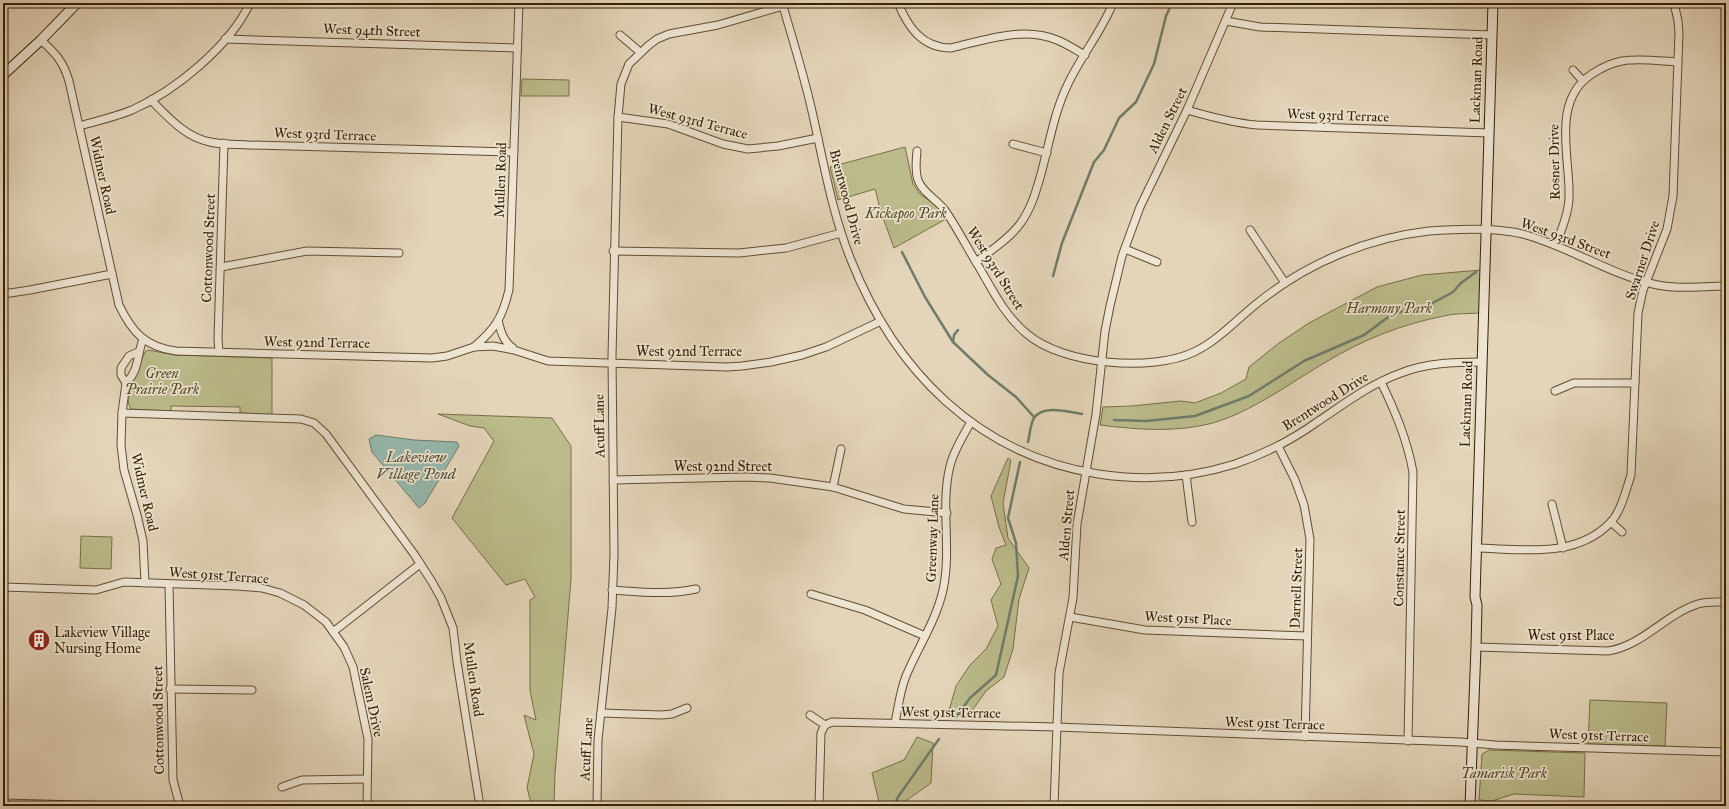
<svg xmlns="http://www.w3.org/2000/svg" width="1729" height="809" font-family="'IM FELL Great Primer',serif">
<style>
.green{fill:#bbbb8b;stroke:#786e46}
.water{fill:#95b9ae;stroke:#6f7c69}
.lines{fill:none;stroke-linecap:round;stroke-linejoin:round}
.stream{stroke:#6f7c69;stroke-width:2.5}
.street-casing{stroke:#614d30;stroke-width:9}
.secondary-casing{stroke:#352002;stroke-width:11}
.street{stroke:#ede4d2;stroke-width:7}
.secondary{stroke:#ede4d2;stroke-width:9}
.labels{text-anchor:middle;stroke-width:3.5;stroke-linejoin:round;paint-order:stroke}
.street-label{font-size:14px;fill:#352002;stroke:#ede4d2}
.park-label{font-size:14px;font-style:italic;fill:#564724;stroke:#ede4d2}
.poi-label{font-size:14px;fill:#352002;stroke:#ede4d2;text-anchor:start}
.water-label{font-size:15px;font-style:italic;fill:#524e36;stroke:#ede4d2}
</style>
<rect width="100%" height="100%" fill="#e4d5ba"/>
<filter id="stains"><feTurbulence type="fractalNoise" baseFrequency=".005" numOctaves="4"/><feColorMatrix values="0 0 0 0 .2 0 0 0 0 .09 0 0 0 0 .02 0 0 0 .5 -.17"/></filter>
<radialGradient id="worn" r=".72"><stop offset=".6" stop-color="#630" stop-opacity="0"/><stop offset="1" stop-color="#630" stop-opacity=".3"/></radialGradient>
<g class="green">
<polygon points="522,79 569,80 569,96 521,96"/>
<polygon points="905,147 913,184 920,194 938,207 946,219 894,248 881,212 875,189 838,200 830,167"/>
<path d="M1481,270L1480,313C1468,314 1455,313 1444,316C1402,324 1362,340 1326,362C1288,384 1243,419 1199,426C1167,432 1132,429 1100,425L1103,407L1131,406L1181,401L1195,403L1221,393L1246,379L1249,367L1279,343L1309,323L1377,287L1422,275Z"/>
<path d="M148,350L175,355L272,358V415L240,413V407L171,406V412L131,409C121,395 139,366 145,352Z"/>
<polygon points="438,414 552,418 571,446 571,579 555,774 554,806 532,806 527,788 534,754 524,715 536,720 530,691 530,600 535,597 525,579 506,585 452,518 494,441 484,428 470,426"/>
<polygon points="1008,458 1011,460 1003,503 1008,538 1029,568 1019,599 1013,649 1004,677 986,691 969,715 948,714 956,686 970,665 986,649 998,626 991,600 1001,584 992,559 996,548 1006,545 999,527 991,496"/>
<polygon points="81,536 112,537 111,569 80,568"/>
<polygon points="1590,700 1667,703 1665,746 1588,744"/>
<polygon points="917,737 933,743 931,783 903,803 902,806 880,806 872,773 904,760"/>
<polygon points="1489,750 1585,753 1584,797 1514,794 1492,801 1479,800 1482,754"/>
</g>
<polygon class="water" points="376,435 414,440 457,442 459,446 425,503 419,508 372,452 369,439"/>
<g class="lines">
<g class="stream">
<polyline points="902,252 925,297 953,342 988,375 1016,397 1034,417"/>
<polyline points="1053,276 1062,243 1094,162 1104,150 1119,118 1136,102 1154,64 1166,16 1172,3"/>
<polyline points="953,342 954,335 958,330"/>
<polyline points="1114,420 1146,421 1195,416 1249,396 1304,361 1364,335 1395,312 1416,312 1453,292 1461,283 1476,272"/>
<path d="M1028,442C1030,435 1030,424 1034,418C1043,404 1069,412 1082,414"/>
<polyline points="956,717 970,698 996,675 1018,576 1016,543 1008,518 1020,462"/>
<polyline points="894,806 898,797 939,739"/>
</g>
<g class="street-casing">
<g id="street">
<path d="M782,3C792,37 803,72 811,107C823,158 831,211 851,260C895,371 978,455 1098,474C1144,481 1191,478 1235,464C1264,454 1292,440 1317,422C1344,404 1370,384 1401,373C1426,363 1454,362 1481,362"/>
<path d="M898,3C908,27 922,48 951,48C985,40 1023,26 1057,40C1067,44 1076,50 1085,55"/>
<polyline points="1226,21 1260,27 1492,35"/>
<polyline points="620,35 640,52"/>
<polyline points="225,39 517,48"/>
<path d="M41,40C56,54 63,61 69,81L119,305C132,332 145,347 176,351L432,358L447,356L474,347L493,346L514,350L548,361L727,367L742,366L771,362L802,355L826,347L881,321"/>
<polyline points="1573,70 1583,81"/>
<path d="M151,100C168,117 185,137 210,142C223,145 237,144 250,145L514,152"/>
<path d="M1187,110C1211,117 1233,123 1257,125L1489,133"/>
<polyline points="618,117 668,124 723,144 748,149 778,146 818,138"/>
<path d="M79,126C97,121 115,117 132,110C175,91 230,46 250,3"/>
<polyline points="1013,144 1047,153"/>
<path d="M917,151C916,160 915,171 918,180C922,192 936,199 944,209C957,227 967,248 979,267C993,291 1005,316 1027,334C1063,365 1152,372 1194,352C1219,340 1238,318 1260,301C1308,263 1367,238 1429,231C1457,229 1499,227 1526,235C1569,247 1610,274 1653,284C1677,290 1702,286 1726,286"/>
<polyline points="1250,230 1285,283"/>
<path d="M1555,245C1562,230 1568,215 1569,199C1571,160 1550,101 1592,74C1601,68 1611,63 1622,61C1640,58 1659,61 1677,62"/>
<polyline points="1125,249 1157,262"/>
<polyline points="613,251 739,253 786,248 841,233"/>
<path d="M976,262C991,250 1008,240 1020,224C1031,209 1036,192 1041,174C1049,145 1054,113 1067,86C1080,57 1101,33 1113,3"/>
<polyline points="221,267 307,251 399,253"/>
<polyline points="3,294 30,290 112,274"/>
<path d="M498,320C501,332 503,341 513,348"/>
<path d="M474,347C496,328 502,318 509,290L519,3"/>
<polyline points="138,352 129,356 121,368 121,375 126,383 122,413 121,445 124,470 137,515 143,541 145,583"/>
<polyline points="219,352 218,339 224,143"/>
<path d="M1381,382C1395,411 1407,439 1413,472L1408,741"/>
<path d="M126,383C139,371 137,355 143,339"/>
<polyline points="1555,391 1574,383 1635,383"/>
<polyline points="122,413 301,419 314,423 326,434 414,554 432,582 441,598 453,628 457,662 480,806"/>
<polyline points="1278,446 1295,480 1304,505 1310,539 1305,737"/>
<polyline points="1186,475 1192,522"/>
<polyline points="613,480 745,477 770,478 833,487 904,509 947,513"/>
<polyline points="833,487 841,449"/>
<polyline points="1552,504 1563,548"/>
<polyline points="1611,522 1622,532"/>
<path d="M1476,548C1521,549 1575,559 1610,523C1621,512 1626,490 1631,475L1638,313L1643,290L1667,229L1673,196L1679,33L1678,21L1674,3"/>
<polyline points="169,584 173,780 180,806"/>
<polyline points="3,587 96,590 124,582 237,586 262,588 280,593 304,605 326,622 344,647 353,667 368,739 367,806"/>
<path d="M612,590C641,592 669,595 696,589"/>
<polyline points="811,594 865,610 925,636"/>
<polyline points="1070,617 1145,630 1307,636"/>
<polyline points="333,632 420,564"/>
<path d="M1476,647L1608,651C1642,646 1666,614 1698,604C1707,601 1717,602 1726,602"/>
<polyline points="170,689 252,690"/>
<polyline points="601,713 662,715 672,714 687,708"/>
<polyline points="810,715 825,725"/>
<path d="M895,723C898,708 900,691 906,676C918,647 936,621 943,590C952,549 940,506 950,466C954,450 963,436 971,422"/>
<polyline points="825,725 832,722 1056,727 1460,742 1495,745 1726,752"/>
<polyline points="282,787 302,780 366,779"/>
<polyline points="3,803 118,806"/>
<polyline points="597,806 598,740 612,608 614,554 612,356 618,117 621,84 629,64 649,45 657,39 669,34 718,25 783,6"/>
<polyline points="819,806 821,733 825,725"/>
<polyline points="1054,806 1059,673 1073,598 1077,524 1096,414 1105,331 1110,306 1122,256 1140,207 1187,110 1233,3"/>
</g>
</g>
<g class="secondary-casing">
<g id="secondary">
<polyline points="3,75 41,40 77,3"/>
<polyline points="1470,806 1476,647 1477,605 1475,597 1493,3"/>
</g>
</g>
<use href="#street" class="street"/>
<use href="#secondary" class="secondary"/>
</g>
<defs>
<g id="building-disc" transform="scale(1.15)"><circle r="9.5" fill="#8f2418" stroke="#ede4d2"/><path d="M-4-6H4V6H1V3H-1V6H-4ZM-2.5-4.3h1.7v1.8h-1.7ZM.8-4.3h1.7v1.8H.8ZM-2.5-1h1.7V.8h-1.7ZM.8-1h1.7V.8H.8Z" fill="#fff"/></g>
</defs>
<g fill-rule="evenodd">
<use href="#building-disc" x="39" y="640"/>
</g>
<g class="labels">
<g class="street-label">
<text transform="translate(372 30) rotate(2)" y="5">West 94th Street</text>
<text transform="translate(1476 80) rotate(-88)" y="5">Lackman Road</text>
<text transform="translate(1338 115) rotate(2)" y="5">West 93rd Terrace</text>
<text transform="translate(1167 120) rotate(-64)" y="5">Alden Street</text>
<text transform="translate(698 121) rotate(15)" y="5">West 93rd Terrace</text>
<text transform="translate(325 134) rotate(2)" y="5">West 93rd Terrace</text>
<text transform="translate(1554 162) rotate(-91)" y="5">Rosner Drive</text>
<text transform="translate(103 175) rotate(78)" y="5">Widmer Road</text>
<text transform="translate(500 180) rotate(-88)" y="5">Mullen Road</text>
<text transform="translate(847 197) rotate(75)" y="5">Brentwood Drive</text>
<text transform="translate(1566 238) rotate(20)" y="5">West 93rd Street</text>
<text transform="translate(208 248) rotate(-88)" y="5">Cottonwood Street</text>
<text transform="translate(1642 260) rotate(-72)" y="5">Swarner Drive</text>
<text transform="translate(996 268) rotate(58)" y="5">West 93rd Street</text>
<text transform="translate(317 342) rotate(1)" y="5">West 92nd Terrace</text>
<text x="689" y="356">West 92nd Terrace</text>
<text transform="translate(1325 401) rotate(-32)" y="5">Brentwood Drive</text>
<text transform="translate(1466 404) rotate(-88)" y="5">Lackman Road</text>
<text transform="translate(599 426) rotate(-91)" y="5">Acuff Lane</text>
<text x="723" y="471">West 92nd Street</text>
<text transform="translate(145 492) rotate(77)" y="5">Widmer Road</text>
<text transform="translate(1066 525) rotate(-85)" y="5">Alden Street</text>
<text transform="translate(932 538) rotate(-88)" y="5">Greenway Lane</text>
<text transform="translate(1399 558) rotate(-89)" y="5">Constance Street</text>
<text transform="translate(219 575) rotate(4)" y="5">West 91st Terrace</text>
<text transform="translate(1296 588) rotate(-88)" y="5">Darnell Street</text>
<text transform="translate(1188 618) rotate(3)" y="5">West 91st Place</text>
<text x="1571" y="640">West 91st Place</text>
<text transform="translate(474 679) rotate(82)" y="5">Mullen Road</text>
<text transform="translate(372 702) rotate(78)" y="5">Salem Drive</text>
<text transform="translate(951 712) rotate(1)" y="5">West 91st Terrace</text>
<text transform="translate(158 720) rotate(-91)" y="5">Cottonwood Street</text>
<text transform="translate(1275 723) rotate(2)" y="5">West 91st Terrace</text>
<text transform="translate(1599 735) rotate(2)" y="5">West 91st Terrace</text>
<text transform="translate(586 749) rotate(-87)" y="5">Acuff Lane</text>
</g>
<g class="park-label">
<text x="906" y="218">Kickapoo Park</text>
<text x="1389" y="313">Harmony Park</text>
<text x="162" y="378">Green<tspan x="162" dy="16">Prairie Park</tspan></text>
<text x="1504" y="778">Tamarisk Park</text>
</g>
<g class="poi-label">
<text x="54" y="637">Lakeview Village<tspan x="54" dy="16">Nursing Home</tspan></text>
</g>
<g class="water-label">
<text x="416" y="462">Lakeview<tspan x="416" dy="17">Village Pond</tspan></text>
</g>
</g>
<rect width="1729" height="809" fill="none" stroke="#e4d5ba" stroke-width="16"/>
<rect x="4" y="4" width="1721" height="801" fill="none" stroke="#352002" stroke-width="2"/>
<rect x="8" y="8" width="1713" height="793" fill="none" stroke="#352002"/>
<rect width="100%" height="100%" filter="url(#stains)"/>
<rect width="100%" height="100%" fill="url(#worn)"/>
</svg>
